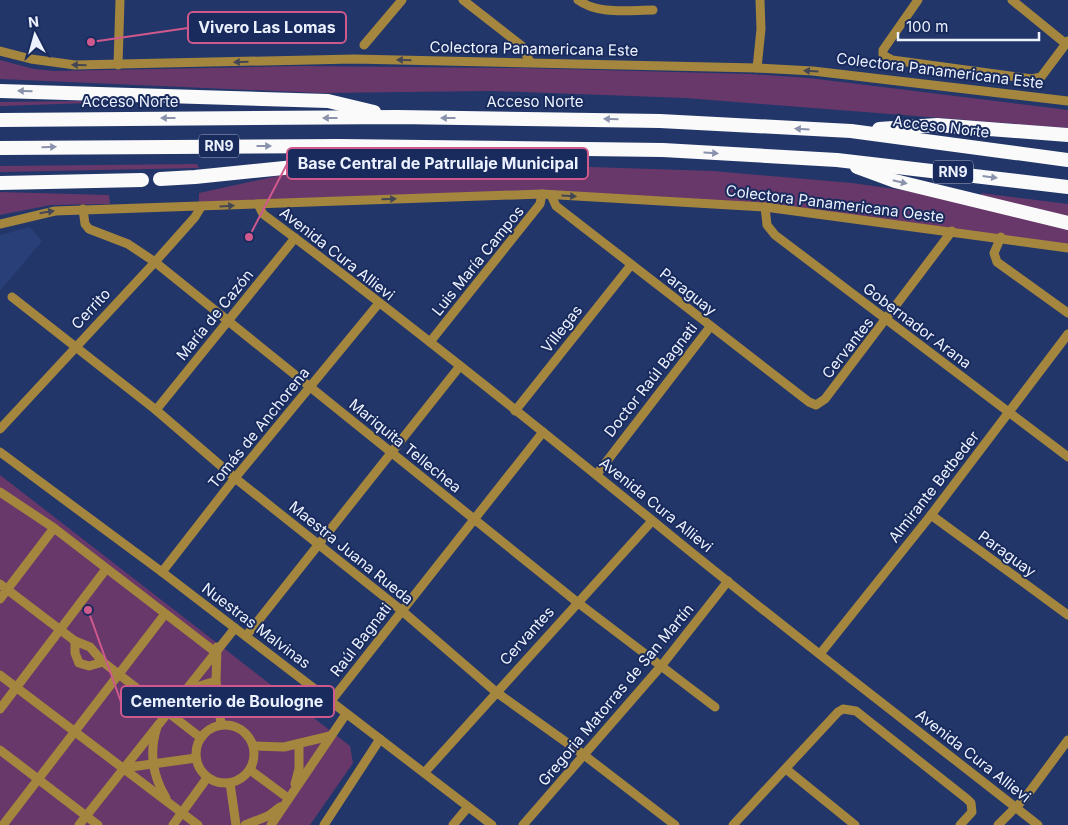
<svg xmlns="http://www.w3.org/2000/svg" width="1068" height="825" font-family="Inter,sans-serif">
<style>
.built{fill:#293f78}
.green{fill:#68386a}
.lines{fill:none;stroke-linecap:round;stroke-linejoin:round}
.minor{stroke:#a4863e;stroke-width:9}
.highway{stroke:#fafafa;stroke-width:14}
.oneway{fill:#434654}
.oneway2{fill:#8a92ac}
.labels{text-anchor:middle;stroke-width:4;stroke-linejoin:round;paint-order:stroke}
.shield{fill:#192b5d;stroke:#adb6ce;stroke-width:1}
.shield-label{font-size:14px;font-weight:bold;fill:#ecf2ff}
.street-label{font-size:15px;fill:#ecf2ff;stroke:#192b5d}
.leader{fill:none;stroke:#cf598c;stroke-width:2}
.callout-dot{fill:#cf598c;stroke:#192b5d;stroke-width:2}
.callout{fill:#192b5d;stroke:#cf598c;stroke-width:2}
.callout-label{font-size:16px;text-anchor:middle;font-weight:bold;fill:#ecf2ff}
</style>
<rect width="100%" height="100%" fill="#223669"/>
<polygon class="built" points="30,227 42,241 0,291 0,235"/>
<g class="green">
<polygon points="0,60 34,69 55,71 301,66 521,68 751,74 809,78 1068,110 1068,128 686,98 491,91 321,93 0,79"/>
<polygon points="177,100 0,106 0,102"/>
<polygon points="197,164 199,168 0,172 0,166"/>
<polygon points="357,164 497,164 713,171 852,183 952,197 1068,229 1068,245 790,207 542,191 199,203 199,193 314,168"/>
<polygon points="0,192 109,195 110,204 51,205 0,215"/>
<polygon points="981,193 1068,204 1068,218 982,195"/>
<polygon points="0,475 350,746 353,763 310,825 0,825"/>
</g>
<g class="lines">
<g class="minor">
<polyline points="463,0 522,46 530,62"/>
<path d="M578,0C598,15 629,10 653,10"/>
<polyline points="918,0 883,50 883,55 892,60 1032,79 1041,77 1068,41"/>
<polyline points="1012,0 1066,44"/>
<polyline points="364,45 402,0"/>
<polyline points="0,51 31,59 75,65 354,59 757,68 813,71 1068,101"/>
<polyline points="118,65 120,0"/>
<polyline points="757,68 761,29 760,0"/>
<polyline points="551,195 556,206 809,402 816,405 825,399 952,231"/>
<path d="M258,204L263,214C396,313 525,417 653,521C779,625 910,724 1038,825"/>
<polyline points="765,207 767,225 775,235 1068,457"/>
<polyline points="83,209 85,224 89,229 128,244 155,262 577,602 715,707"/>
<polyline points="0,224 55,211 542,194 765,207 1068,248"/>
<polyline points="1001,237 994,253 997,262 1068,313"/>
<polyline points="12,297 156,410 235,478 401,610 496,692 584,755 675,825"/>
<polyline points="430,342 540,204 542,194"/>
<polyline points="156,410 295,238"/>
<polyline points="515,411 631,265"/>
<polyline points="0,429 155,262 195,217 201,207"/>
<polyline points="0,452 162,572 492,825"/>
<polyline points="597,474 710,327"/>
<polyline points="0,492 54,528 214,651"/>
<polyline points="931,515 1068,615"/>
<polyline points="162,572 235,478 379,303"/>
<polyline points="0,584 75,641 90,647 103,662 201,738"/>
<polyline points="0,599 54,528"/>
<polyline points="246,636 460,366"/>
<polyline points="75,641 75,653 79,663 89,666 103,662"/>
<polyline points="217,647 216,681 221,725"/>
<polyline points="820,654 931,515 1068,334"/>
<polyline points="0,675 198,825"/>
<polyline points="182,695 196,687 216,681"/>
<polyline points="331,701 543,432"/>
<polyline points="0,709 106,569"/>
<circle cx="225" cy="754" r="29"/>
<path d="M157,727C149,752 152,775 166,798"/>
<polyline points="254,746 284,747 330,736"/>
<polyline points="0,750 98,825"/>
<polyline points="123,768 196,758"/>
<polyline points="786,769 855,825"/>
<polyline points="250,770 288,798"/>
<polyline points="425,772 652,521"/>
<polyline points="230,783 236,825"/>
<polyline points="295,784 299,769 299,744"/>
<polyline points="3,825 165,614"/>
<polyline points="79,825 235,628"/>
<polyline points="173,825 207,778"/>
<polyline points="245,825 268,816 280,807"/>
<polyline points="271,825 346,714"/>
<polyline points="324,825 380,739"/>
<polyline points="453,825 468,807"/>
<polyline points="523,825 662,665 728,581"/>
<polyline points="733,825 838,712 843,709 856,711 967,799 971,803 972,812 960,825"/>
<polyline points="998,825 1025,798 1068,740"/>
</g>
<g class="highway">
<polyline points="0,91 328,101 374,112"/>
<polyline points="0,120 397,117 660,121 851,131 1068,160"/>
<polyline points="879,129 937,125 1068,135"/>
<polyline points="0,148 339,146 663,150 837,160 1068,187"/>
<polyline points="857,167 895,181 1068,223"/>
<polyline points="160,179 195,177 373,159 408,152"/>
<polyline points="0,183 142,180"/>
</g>
</g>
<defs><path id="oneway-solid" d="M-6-.8H1V-3.2L6.5 0L1 3.2V.8H-6Z" transform="scale(1.25)"/></defs>
<g class="oneway">
<use href="#oneway-solid" transform="translate(404 60) rotate(-179)"/>
<use href="#oneway-solid" transform="translate(241 62) rotate(179)"/>
<use href="#oneway-solid" transform="translate(79 65) rotate(-179)"/>
<use href="#oneway-solid" transform="translate(811 71) rotate(-176)"/>
<use href="#oneway-solid" transform="translate(569 196) rotate(3)"/>
<use href="#oneway-solid" transform="translate(389 199) rotate(-2)"/>
<use href="#oneway-solid" transform="translate(227 206) rotate(-3)"/>
<use href="#oneway-solid" transform="translate(47 212) rotate(-9)"/>
</g>
<g class="oneway2">
<use href="#oneway-solid" transform="translate(25 91) rotate(-179)"/>
<use href="#oneway-solid" transform="translate(168 118) rotate(180)"/>
<use href="#oneway-solid" transform="translate(330 118) rotate(180)"/>
<use href="#oneway-solid" transform="translate(448 118) rotate(-180)"/>
<use href="#oneway-solid" transform="translate(611 119) rotate(-178)"/>
<use href="#oneway-solid" transform="translate(802 129) rotate(-177)"/>
<use href="#oneway-solid" transform="translate(264 146)"/>
<use href="#oneway-solid" transform="translate(49 147) rotate(-1)"/>
<use href="#oneway-solid" transform="translate(711 153) rotate(3)"/>
<use href="#oneway-solid" transform="translate(990 177) rotate(7)"/>
<use href="#oneway-solid" transform="translate(900 182) rotate(13)"/>
</g>
<g class="labels">
<g class="shield">
<rect x="199" y="134.5" width="40" height="23" rx="4"/>
<rect x="933" y="160.5" width="40" height="23" rx="4"/>
</g>
<g class="shield-label">
<text x="219" y="151">RN9</text>
<text x="953" y="177">RN9</text>
</g>
<g class="street-label">
<text transform="translate(534 49) rotate(1)" y="5">Colectora Panamericana Este</text>
<text transform="translate(940 71) rotate(7)" y="5">Colectora Panamericana Este</text>
<text x="130" y="107">Acceso Norte</text>
<text x="535" y="107">Acceso Norte</text>
<text transform="translate(941 127) rotate(7)" y="5">Acceso Norte</text>
<text transform="translate(835 204) rotate(7)" y="5">Colectora Panamericana Oeste</text>
<text transform="translate(337 254) rotate(38)" y="5">Avenida Cura Allievi</text>
<text transform="translate(478 261) rotate(-51)" y="5">Luis María Campos</text>
<text transform="translate(688 292) rotate(38)" y="5">Paraguay</text>
<text transform="translate(91 309) rotate(-47)" y="5">Cerrito</text>
<text transform="translate(215 315) rotate(-51)" y="5">María de Cazón</text>
<text transform="translate(917 326) rotate(37)" y="5">Gobernador Arana</text>
<text transform="translate(562 329) rotate(-52)" y="5">Villegas</text>
<text transform="translate(848 348) rotate(-52)" y="5">Cervantes</text>
<text transform="translate(651 380) rotate(-52)" y="5">Doctor Raúl Bagnati</text>
<text transform="translate(259 428) rotate(-51)" y="5">Tomás de Anchorena</text>
<text transform="translate(405 446) rotate(39)" y="5">Mariquita Tellechea</text>
<text transform="translate(934 487) rotate(-52)" y="5">Almirante Betbeder</text>
<text transform="translate(656 505) rotate(39)" y="5">Avenida Cura Allievi</text>
<text transform="translate(351 553) rotate(39)" y="5">Maestra Juana Rueda</text>
<text transform="translate(1007 554) rotate(36)" y="5">Paraguay</text>
<text transform="translate(256 626) rotate(37)" y="5">Nuestras Malvinas</text>
<text transform="translate(527 636) rotate(-48)" y="5">Cervantes</text>
<text transform="translate(361 640) rotate(-52)" y="5">Raúl Bagnati</text>
<text transform="translate(616 695) rotate(-50)" y="5">Gregoria Matorras de San Martín</text>
<text transform="translate(973 756) rotate(38)" y="5">Avenida Cura Allievi</text>
</g>
</g>
<path class="leader" d="M91 42L188 28M249 237L287 164M88 610L121 702"/>
<g class="callout-dot">
<circle cx="91" cy="42" r="5"/>
<circle cx="249" cy="237" r="5"/>
<circle cx="88" cy="610" r="5"/>
</g>
<g class="callout">
<rect x="188" y="12" width="158" height="31" rx="5"/>
<rect x="287" y="148" width="301" height="31" rx="5"/>
<rect x="121" y="686" width="213" height="31" rx="5"/>
</g>
<g class="callout-label">
<text x="267" y="33">Vivero Las Lomas</text>
<text x="438" y="169">Base Central de Patrullaje Municipal</text>
<text x="227" y="707">Cementerio de Boulogne</text>
</g>
<g transform="translate(35 35) rotate(354)" stroke="#192b5d" stroke-width="4" paint-order="stroke">
<path d="M0-4L9 19L0 12L-9 19Z" fill="#ecf2ff"/>
<text y="-8" font-size="14" font-weight="bold" text-anchor="middle" fill="#ecf2ff">N</text>
</g>
<path d="M898 32v8h141v-8" fill="none" stroke="#ecf2ff" stroke-width="2.5"/>
<text x="906" y="32" font-size="15" fill="#ecf2ff" stroke="#192b5d" stroke-width="4" paint-order="stroke">100 m</text>
</svg>
